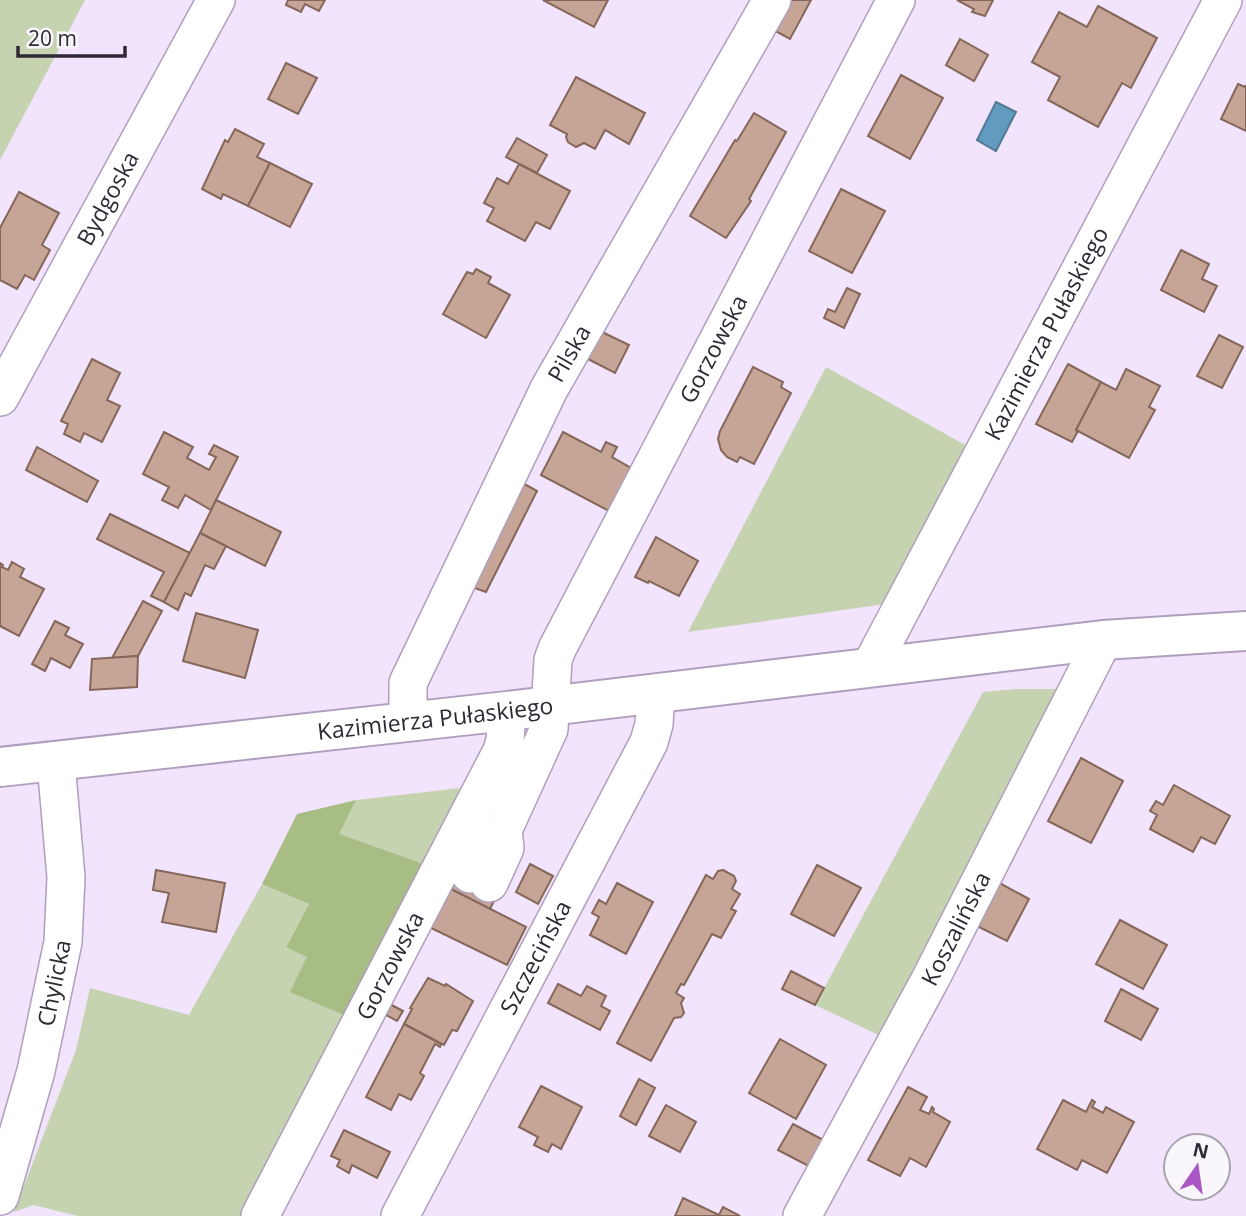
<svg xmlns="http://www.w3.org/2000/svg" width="1246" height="1216" font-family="'Open Sans',sans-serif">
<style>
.green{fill:#c5d3b0}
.forest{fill:#a7bd84}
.water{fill:#629bc0;stroke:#537996;stroke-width:2}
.building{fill:#c6a597;stroke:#85675a;stroke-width:2}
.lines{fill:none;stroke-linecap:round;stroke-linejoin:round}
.minor-casing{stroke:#af9fbc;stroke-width:40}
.major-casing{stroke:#af9fbc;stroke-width:42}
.minor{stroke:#fff;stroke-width:37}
.major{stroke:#fff;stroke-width:38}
.labels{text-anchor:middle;stroke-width:5;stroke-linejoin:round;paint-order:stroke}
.street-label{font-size:23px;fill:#2f2934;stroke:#f9f6fc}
</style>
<rect width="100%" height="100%" fill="#f1e4fc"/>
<g class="green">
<polygon points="0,0 85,0 0,160"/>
<polygon points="826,367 967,446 885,604 688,632"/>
<polygon points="1017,689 1071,689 885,1038 815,1005 983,692"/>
<polygon points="469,787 427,865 338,834 356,800"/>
<polygon points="262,884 309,904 286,946 307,957 349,1017 248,1216 78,1216 33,1205 14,1212 76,1050 90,988 189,1015"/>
</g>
<polygon class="forest" points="356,800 339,834 427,865 349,1017 290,992 307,957 286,947 309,904 262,884 297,814"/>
<polygon class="water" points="996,102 1016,112 996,151 977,140"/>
<g class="building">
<polygon points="288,0 325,0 319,11 305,4 301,12 286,5"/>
<polygon points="543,0 608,0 594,27"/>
<polygon points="785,0 811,0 790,39 770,28"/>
<polygon points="957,0 993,0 985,16 972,12 974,9"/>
<polygon points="1098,6 1157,38 1131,88 1122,83 1098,127 1048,100 1060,77 1032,62 1059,12 1087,27"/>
<polygon points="960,39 988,55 974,81 946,65"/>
<polygon points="286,63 317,78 298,114 268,99"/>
<polygon points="901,75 943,98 910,159 868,136"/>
<polygon points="576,77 645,113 629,144 605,130 595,149 584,143 576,147 568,142 566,137 567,134 550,125"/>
<polygon points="1238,84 1245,87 1246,85 1246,131 1221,119"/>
<polygon points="754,113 786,132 749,199 751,201 726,238 690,216 735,140 737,141"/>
<polygon points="235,129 264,144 257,157 270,163 248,206 223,194 221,199 202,189 225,140 228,142"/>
<polygon points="517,138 547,155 537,173 506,157"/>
<polygon points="270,163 312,184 290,227 248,206"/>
<polygon points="519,164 570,191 550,229 536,222 525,241 487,221 494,208 484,203 497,178 508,184"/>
<polygon points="841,189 885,211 852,273 809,251"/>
<polygon points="19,192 59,213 42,245 50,250 34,280 25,275 17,289 0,280 0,228"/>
<polygon points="1181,250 1209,264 1202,279 1217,286 1204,312 1161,290"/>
<polygon points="476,269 491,277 488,283 510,295 486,338 443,314 467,272 473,274"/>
<polygon points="847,288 860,294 844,328 824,318 828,309 835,312"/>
<polygon points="602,332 629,345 615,373 588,359"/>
<polygon points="1219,335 1243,347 1222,388 1197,376"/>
<polygon points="92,359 120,373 107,400 120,406 102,442 84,433 80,442 64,434 68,424 61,421"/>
<polygon points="1068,364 1101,382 1076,430 1078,431 1072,442 1036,424"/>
<polygon points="753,367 783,382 781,387 791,393 754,464 740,457 737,462 727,457 721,450 718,439 720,431"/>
<polygon points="1126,369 1160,386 1149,407 1155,410 1129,458 1076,430 1101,382 1116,390"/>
<polygon points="164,432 193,447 187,458 209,470 216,457 209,454 214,445 238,457 211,510 185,495 178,508 162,500 169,487 143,474"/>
<polygon points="563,432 601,452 606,442 617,447 612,457 631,468 609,511 541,475"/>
<polygon points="37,447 98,481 87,502 26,470"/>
<polygon points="517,480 537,491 486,592 466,585"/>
<polygon points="216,500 281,532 265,566 200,533"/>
<polygon points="110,514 190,553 164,602 151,596 164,572 97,539"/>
<polygon points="200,533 226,546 214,569 205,565 191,596 185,593 178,610 164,602"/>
<polygon points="656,537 698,561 679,596 649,581 648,583 635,577"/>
<polygon points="12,562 24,569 20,577 44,589 19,636 0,626 0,563 3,565 2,567 8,570"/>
<polygon points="143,601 162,611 138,656 112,658"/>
<polygon points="196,613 258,630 245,678 183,661"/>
<polygon points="55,621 69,628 65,635 83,644 70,668 51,658 45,671 32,664"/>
<polygon points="138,656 137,687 90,690 92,659"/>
<polygon points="1081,758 1123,781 1091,843 1048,821"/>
<polygon points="1174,785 1230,816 1215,844 1201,837 1193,852 1150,829 1157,815 1150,811 1156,801 1163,805"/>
<polygon points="530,864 553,876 538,904 516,892"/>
<polygon points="817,865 861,888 834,936 791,914"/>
<polygon points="456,867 500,889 490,909 446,887"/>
<polygon points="156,870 225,883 216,932 162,922 169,893 153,890"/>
<polygon points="723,870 734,876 736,881 732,889 740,894 731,909 736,911 721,938 712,934 684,985 681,984 676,993 684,998 681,1003 684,1013 681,1017 674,1018 651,1061 617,1043 706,875 713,879 718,871"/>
<polygon points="994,880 1029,899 1007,941 971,923"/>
<polygon points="617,883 653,902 626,954 590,935 599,917 592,913 599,900 606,904"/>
<polygon points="445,886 526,927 507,965 425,925"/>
<polygon points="1120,920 1167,945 1143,989 1096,964"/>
<polygon points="791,971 824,988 815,1005 782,989"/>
<polygon points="428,978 445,986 446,984 473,1001 457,1031 452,1030 444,1045 404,1024 412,1009 410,1008"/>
<polygon points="558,984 581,996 587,986 606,996 601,1006 610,1011 600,1030 548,1003"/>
<polygon points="1121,989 1158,1009 1141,1040 1105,1021"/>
<polygon points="384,1001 403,1011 397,1021 379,1011"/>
<polygon points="404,1024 441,1044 440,1047 435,1044 420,1073 424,1076 411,1100 399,1094 391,1110 366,1097"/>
<polygon points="780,1039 826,1065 796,1119 749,1093"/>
<polygon points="639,1079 655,1088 636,1125 620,1116"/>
<polygon points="541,1086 582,1107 561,1149 552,1144 548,1152 534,1145 538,1137 519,1127"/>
<polygon points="908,1087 927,1097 920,1110 929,1114 932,1107 934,1109 933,1112 950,1122 926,1167 910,1158 900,1176 868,1160"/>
<polygon points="1063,1100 1086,1112 1092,1100 1095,1102 1092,1107 1103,1113 1106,1107 1134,1122 1107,1173 1082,1160 1077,1170 1037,1149"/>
<polygon points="666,1105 696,1122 680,1152 649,1136"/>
<polygon points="793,1124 829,1143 816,1170 778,1150"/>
<polygon points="344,1130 390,1152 377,1178 352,1165 349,1173 337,1166 340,1160 331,1156"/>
<polygon points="683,1198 719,1215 723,1207 740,1216 675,1216"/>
</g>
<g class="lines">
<g class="minor-casing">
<g id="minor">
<path id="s1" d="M0,397L216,0"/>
<path id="s2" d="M871,666L1223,0"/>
<path id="s3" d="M408,722V683L549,389L772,0"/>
<path id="s4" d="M503,830L549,729L553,660L557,649L896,0"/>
<polyline points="470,874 487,840 503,830 505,848 489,883"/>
<path id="s5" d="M0,1196L36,1071L63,942L66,877L56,763"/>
<path id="s6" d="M260,1216L502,751L505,740L507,711"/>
<path id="s7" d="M400,1216L649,742L654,724L656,693"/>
<path id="s8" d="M802,1216L931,978L1103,640"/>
</g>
</g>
<g class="major-casing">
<g id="major">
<path id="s9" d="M0,767L507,711L1103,640L1246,631"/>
</g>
</g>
<use href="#minor" class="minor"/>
<use href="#major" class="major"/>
</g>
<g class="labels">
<g class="street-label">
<text dy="8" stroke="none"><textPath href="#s1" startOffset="226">Bydgoska</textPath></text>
<text dy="8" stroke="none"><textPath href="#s2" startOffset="376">Kazimierza Pułaskiego</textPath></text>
<text dy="8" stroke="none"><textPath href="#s4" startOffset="530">Gorzowska</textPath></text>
<text dy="8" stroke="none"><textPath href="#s3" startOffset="406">Pilska</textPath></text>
<text dy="8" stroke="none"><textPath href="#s9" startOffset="438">Kazimierza Pułaskiego</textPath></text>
<text dy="8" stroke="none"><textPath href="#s8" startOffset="326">Koszalińska</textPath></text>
<text dy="8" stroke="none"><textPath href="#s7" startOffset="292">Szczecińska</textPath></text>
<text dy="8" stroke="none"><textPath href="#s6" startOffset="282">Gorzowska</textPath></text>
<text dy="8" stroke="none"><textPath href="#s5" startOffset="220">Chylicka</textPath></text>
</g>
</g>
<g transform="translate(1197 1167) rotate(13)"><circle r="33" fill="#f9f6fc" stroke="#a8a4ac" stroke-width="2"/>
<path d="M0-5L12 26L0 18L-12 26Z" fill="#aa56c4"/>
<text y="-10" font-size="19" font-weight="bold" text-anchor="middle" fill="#2f2934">N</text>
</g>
<path d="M18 46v10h107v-10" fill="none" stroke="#2f2934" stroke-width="3.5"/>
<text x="28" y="46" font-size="21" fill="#2f2934" stroke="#f9f6fc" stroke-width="5" paint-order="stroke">20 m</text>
</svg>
